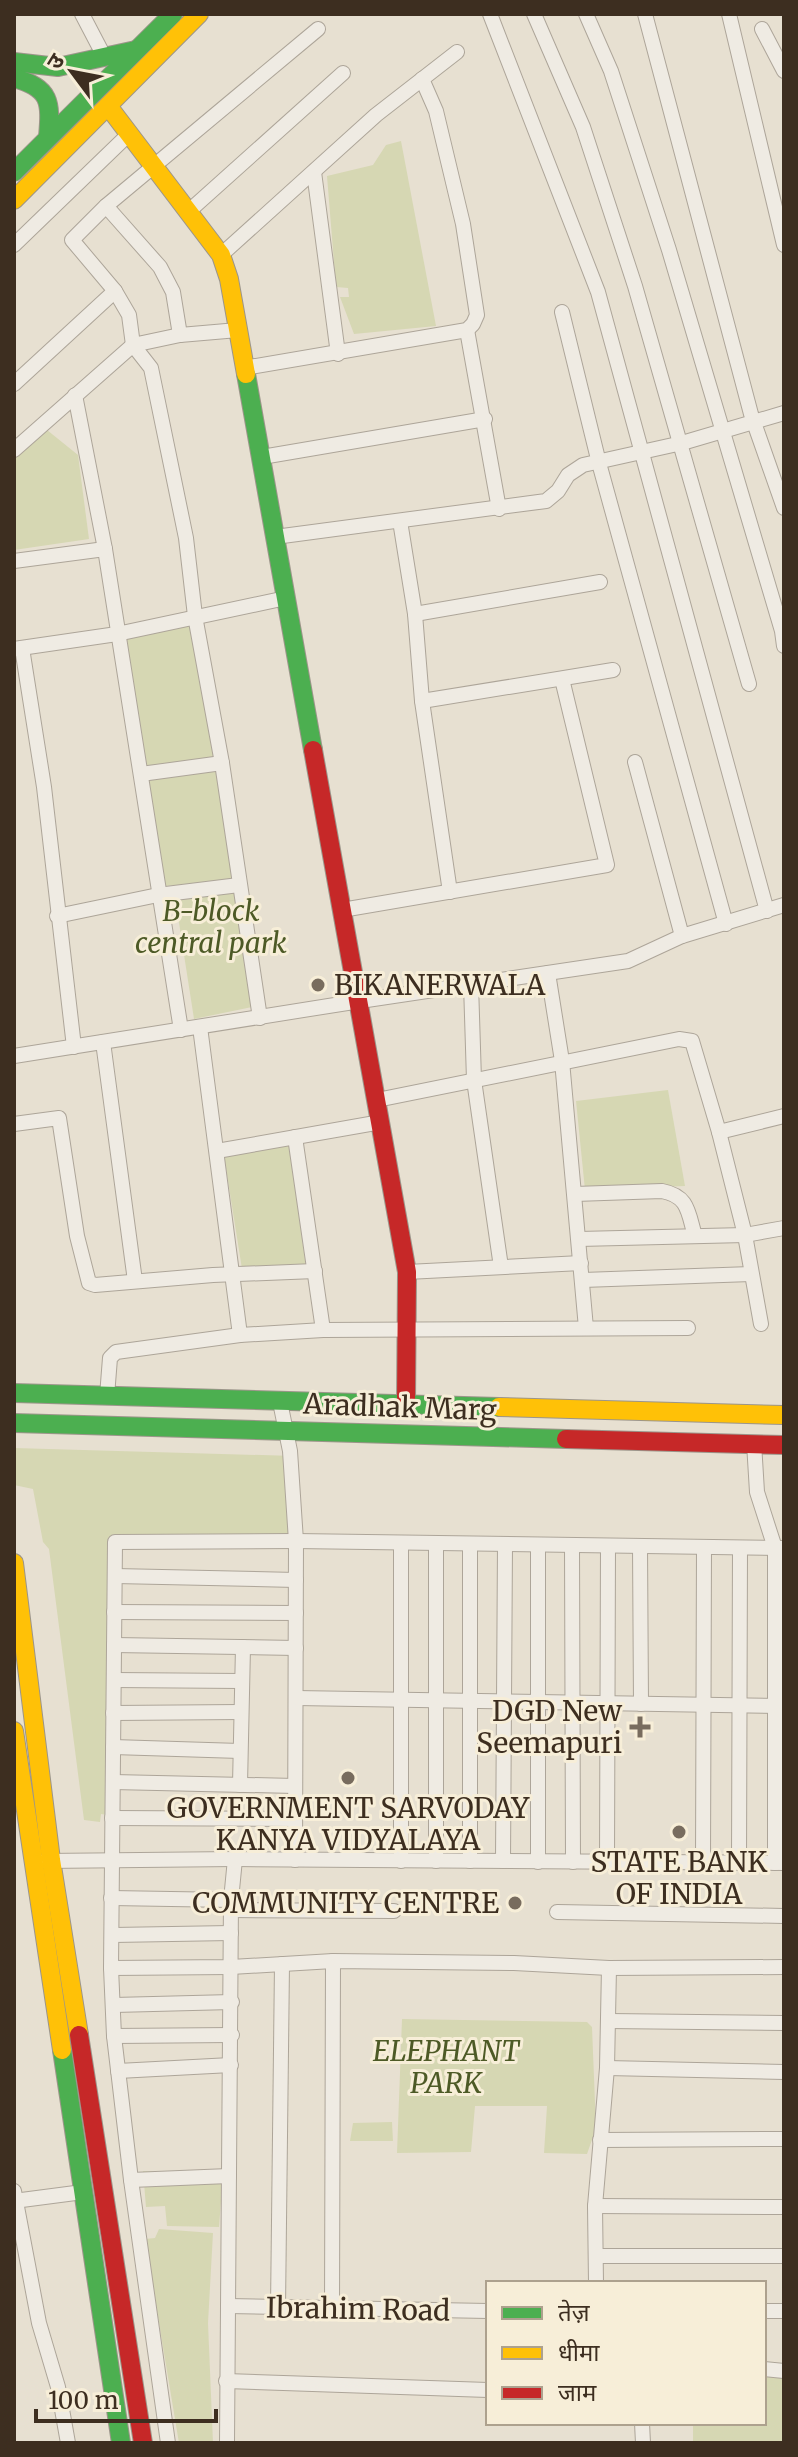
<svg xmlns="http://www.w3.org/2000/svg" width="798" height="2457" font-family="Merriweather,'Noto Sans Devanagari',serif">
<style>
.green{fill:#d6d7b3}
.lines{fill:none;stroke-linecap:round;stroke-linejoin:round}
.street-casing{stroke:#ada599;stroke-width:16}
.fast-casing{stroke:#9c958a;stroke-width:20}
.slow-casing{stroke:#9c958a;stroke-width:20}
.jam-casing{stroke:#9c958a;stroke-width:20}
.street{stroke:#efebe3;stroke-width:14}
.fast{stroke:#4caf50;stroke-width:18}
.slow{stroke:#ffc107;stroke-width:18}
.jam{stroke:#c62828;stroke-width:18}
.poi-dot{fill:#786c5e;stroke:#f7eed8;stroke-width:3}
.labels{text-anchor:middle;stroke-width:6;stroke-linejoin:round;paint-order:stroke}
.park-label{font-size:28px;font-style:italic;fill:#4d5a26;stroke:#f7eed8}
.poi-label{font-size:28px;fill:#3d2e20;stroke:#f7eed8;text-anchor:end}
.street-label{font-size:28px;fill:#3d2e20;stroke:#f7eed8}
</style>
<rect width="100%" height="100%" fill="#e7e0d1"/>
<g class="green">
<polygon points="401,141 436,326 354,334 340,297 349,297 348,288 336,287 327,176 373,165 386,145"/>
<polygon points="47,430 78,455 89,539 14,550 14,459"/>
<polygon points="193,619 217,760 144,771 120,636"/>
<polygon points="218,769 235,881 165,886 147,777"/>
<polygon points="236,890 252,1007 194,1019 175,897"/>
<polygon points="668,1090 685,1186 585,1190 576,1101"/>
<polygon points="289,1144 306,1267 242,1269 224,1156"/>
<polygon points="14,1448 294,1456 292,1538 115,1538 108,1815 101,1814 100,1822 84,1820 49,1549 43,1542 33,1489 14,1485"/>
<polygon points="402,2019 587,2022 592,2027 596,2128 587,2154 544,2153 547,2106 475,2106 471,2152 397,2153"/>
<polygon points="392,2122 393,2141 350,2141 353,2123"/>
<polygon points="143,2171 223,2175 219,2227 167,2226 165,2206 146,2207"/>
<polygon points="159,2229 213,2233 208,2323 213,2443 179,2443 145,2239 155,2238"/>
<polygon points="764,2376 784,2376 784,2443 693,2443 693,2423 764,2423"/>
</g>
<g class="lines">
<g class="street-casing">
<g id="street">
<polyline points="82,14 105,58"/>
<polyline points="490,14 598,292 767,911"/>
<polyline points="534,14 583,127 635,286 749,684"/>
<polyline points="586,14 611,71 669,250 782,631 784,646"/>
<polyline points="645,14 751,414 784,508"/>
<polyline points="729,14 784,245"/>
<polyline points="762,29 784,71"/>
<polyline points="314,172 338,354"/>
<polyline points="106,206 160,267 173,292 180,335"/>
<polyline points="188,212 343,73"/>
<polyline points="14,245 129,134"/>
<polyline points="221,255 376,115 457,52"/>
<polyline points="562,312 599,463 726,924"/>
<polyline points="467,330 499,509"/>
<polyline points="244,368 467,330 473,324 477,315 463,224 436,111 422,79"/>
<polyline points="14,384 115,291"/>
<polyline points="75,395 105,549 181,1030"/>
<polyline points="14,450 133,345 180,335 238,330"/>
<polyline points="262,457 485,419"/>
<polyline points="400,521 415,614 422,701 450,892"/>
<polyline points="275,537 546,501 558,491 568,475 583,465 682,443 784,413"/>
<polyline points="14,561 105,549"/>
<polyline points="415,614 600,582"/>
<polyline points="22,648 44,787 74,1047"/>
<polyline points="14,649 117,634 286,598"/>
<polyline points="422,701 613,670"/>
<polyline points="635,762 682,936"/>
<polyline points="141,774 222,763"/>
<polyline points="342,910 607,865 562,679"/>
<polyline points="57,916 158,895 239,885"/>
<polyline points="548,973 562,1061 586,1328"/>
<polyline points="471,984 474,1080 501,1267"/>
<polyline points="260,1018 222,763 195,616 186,538 151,368 133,345 129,315 115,291 72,240 106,206 318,29"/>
<polyline points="200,1027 240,1335"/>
<polyline points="103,1042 135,1281"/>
<polyline points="14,1056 360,1001 628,961 682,936 784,905"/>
<polyline points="377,1100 679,1039 692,1041 719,1132 745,1235 761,1324"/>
<polyline points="14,1124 59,1118 77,1236 89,1283 95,1285 213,1275 315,1271"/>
<polyline points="719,1132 784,1116"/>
<polyline points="295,1137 323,1330"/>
<polyline points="217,1151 381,1122"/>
<path d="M575,1194L662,1191C689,1196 688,1213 695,1236"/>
<polyline points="579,1239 745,1235 784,1228"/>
<polyline points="407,1272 581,1263"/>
<polyline points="583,1280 751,1274"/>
<polyline points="107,1396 110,1358 116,1352 240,1335 323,1330 688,1328"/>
<polyline points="280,1402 290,1451 296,1541 295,1860"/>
<polyline points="754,1443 757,1492 775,1548 775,1863"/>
<polyline points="401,1543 401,1861"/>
<polyline points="470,1544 470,1861"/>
<polyline points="538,1545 538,1862"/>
<polyline points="572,1545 573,1862"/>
<polyline points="640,1546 641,1704"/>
<polyline points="115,1576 296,1580"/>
<polyline points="114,1612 296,1613"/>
<polyline points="114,1645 296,1648"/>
<polyline points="114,1680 241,1681"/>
<polyline points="296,1698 784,1706"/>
<polyline points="113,1713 241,1712"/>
<polyline points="113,1747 240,1751"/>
<polyline points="113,1782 295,1786"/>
<polyline points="240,1785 243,1647"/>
<polyline points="112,1818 295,1819"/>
<polyline points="45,1861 235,1859 784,1863"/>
<polyline points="436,1861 436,1543"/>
<polyline points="503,1861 505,1544"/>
<polyline points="607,1862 608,1546"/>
<polyline points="703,1863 704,1547"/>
<polyline points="739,1863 740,1548"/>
<polyline points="111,1898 231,1900"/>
<polyline points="231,1910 394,1911"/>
<polyline points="557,1912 784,1916"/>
<polyline points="113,1935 231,1933"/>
<polyline points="111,1968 231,1967 333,1961 514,1963 609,1968 784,1967"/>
<polyline points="114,2005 232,2002"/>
<polyline points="609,2021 784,2023"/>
<polyline points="114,2036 232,2035"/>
<polyline points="607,2068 784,2072"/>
<polyline points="118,2071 231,2065"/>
<polyline points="600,2140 784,2139"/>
<polyline points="229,2176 131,2180 114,2036 111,1968 115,1542 296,1541 784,1548"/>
<polyline points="131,2180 168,2443"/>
<polyline points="14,2191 39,2323 58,2387 68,2443"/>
<polyline points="14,2201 83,2192"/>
<polyline points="595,2206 784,2207"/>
<polyline points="596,2256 784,2256"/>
<polyline points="596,2283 595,2206 607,2068 609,1968"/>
<polyline points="228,2306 488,2311"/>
<polyline points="278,2308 282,1964"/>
<polyline points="332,2310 333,1961"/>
<polyline points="764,2311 784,2311"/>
<polyline points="764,2369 784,2371"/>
<polyline points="226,2381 488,2390"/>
<polyline points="642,2423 643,2443"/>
<polyline points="227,2443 231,1900 235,1859"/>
</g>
</g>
<g class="fast-casing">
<g id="fast">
<polyline points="14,62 58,67 136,50"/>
<path d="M14,78C51,88 51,102 48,137"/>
<polyline points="14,172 173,14"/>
<polyline points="246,374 313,750"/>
<polyline points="14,1393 499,1407"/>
<polyline points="14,1423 566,1439"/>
<polyline points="62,2050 121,2443"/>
</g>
</g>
<g class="slow-casing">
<g id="slow">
<polyline points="108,106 221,255 229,279 246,374"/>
<polyline points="14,200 199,14"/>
<polyline points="499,1407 784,1415"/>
<polyline points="14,1563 51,1860 79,2035"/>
<polyline points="14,1731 62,2050"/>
</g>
</g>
<g class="jam-casing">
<g id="jam">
<polyline points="313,750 407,1272 406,1405"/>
<polyline points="566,1439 784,1445"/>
<polyline points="79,2035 143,2443"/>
</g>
</g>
<use href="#street" class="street"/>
<use href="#fast" class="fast"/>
<use href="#slow" class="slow"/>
<use href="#jam" class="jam"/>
</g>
<g class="poi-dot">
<circle cx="318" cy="985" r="8"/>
<path d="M636 1715h8v8h8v8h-8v8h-8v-8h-8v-8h8z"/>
<circle cx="348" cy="1778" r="8"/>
<circle cx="679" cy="1832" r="8"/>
<circle cx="515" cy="1903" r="8"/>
</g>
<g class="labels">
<g class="park-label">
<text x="211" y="921">B-block<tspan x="211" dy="32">central park</tspan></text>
<text x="446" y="2061">ELEPHANT<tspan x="446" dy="32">PARK</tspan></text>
</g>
<g class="poi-label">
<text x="334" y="995" text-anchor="start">BIKANERWALA</text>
<text x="622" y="1721">DGD New<tspan x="622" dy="32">Seemapuri</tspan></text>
<text x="348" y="1818" text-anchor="middle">GOVERNMENT SARVODAY<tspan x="348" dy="32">KANYA VIDYALAYA</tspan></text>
<text x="679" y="1872" text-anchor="middle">STATE BANK<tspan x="679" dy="32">OF INDIA</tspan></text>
<text x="499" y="1913">COMMUNITY CENTRE</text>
</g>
<g class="street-label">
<text transform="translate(400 1407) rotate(2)" y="10">Aradhak Marg</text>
<text transform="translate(358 2309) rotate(1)" y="10">Ibrahim Road</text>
</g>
</g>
<rect width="798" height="2457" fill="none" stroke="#3d2e20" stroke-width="32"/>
<rect x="486" y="2281" width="280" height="144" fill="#f7eed8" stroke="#ada18e" stroke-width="2"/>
<rect x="502" y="2307" width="40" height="12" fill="#4caf50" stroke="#ada18e" stroke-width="2"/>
<text x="558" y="2321" font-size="24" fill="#3d2e20">तेज़</text>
<rect x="502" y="2347" width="40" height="12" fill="#ffc107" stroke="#ada18e" stroke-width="2"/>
<text x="558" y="2361" font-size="24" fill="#3d2e20">धीमा</text>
<rect x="502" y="2387" width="40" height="12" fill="#c62828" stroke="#ada18e" stroke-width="2"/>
<text x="558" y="2401" font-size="24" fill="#3d2e20">जाम</text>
<g transform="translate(72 72) rotate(302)" stroke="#f7eed8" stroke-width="6" paint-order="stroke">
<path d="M0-6L14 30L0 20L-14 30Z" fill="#3d2e20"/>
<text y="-12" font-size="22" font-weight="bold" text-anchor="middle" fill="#3d2e20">उ</text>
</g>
<path d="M36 2409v12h180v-12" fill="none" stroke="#3d2e20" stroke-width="4"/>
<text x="48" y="2409" font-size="24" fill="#3d2e20" stroke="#f7eed8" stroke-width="6" paint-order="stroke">100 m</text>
</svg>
